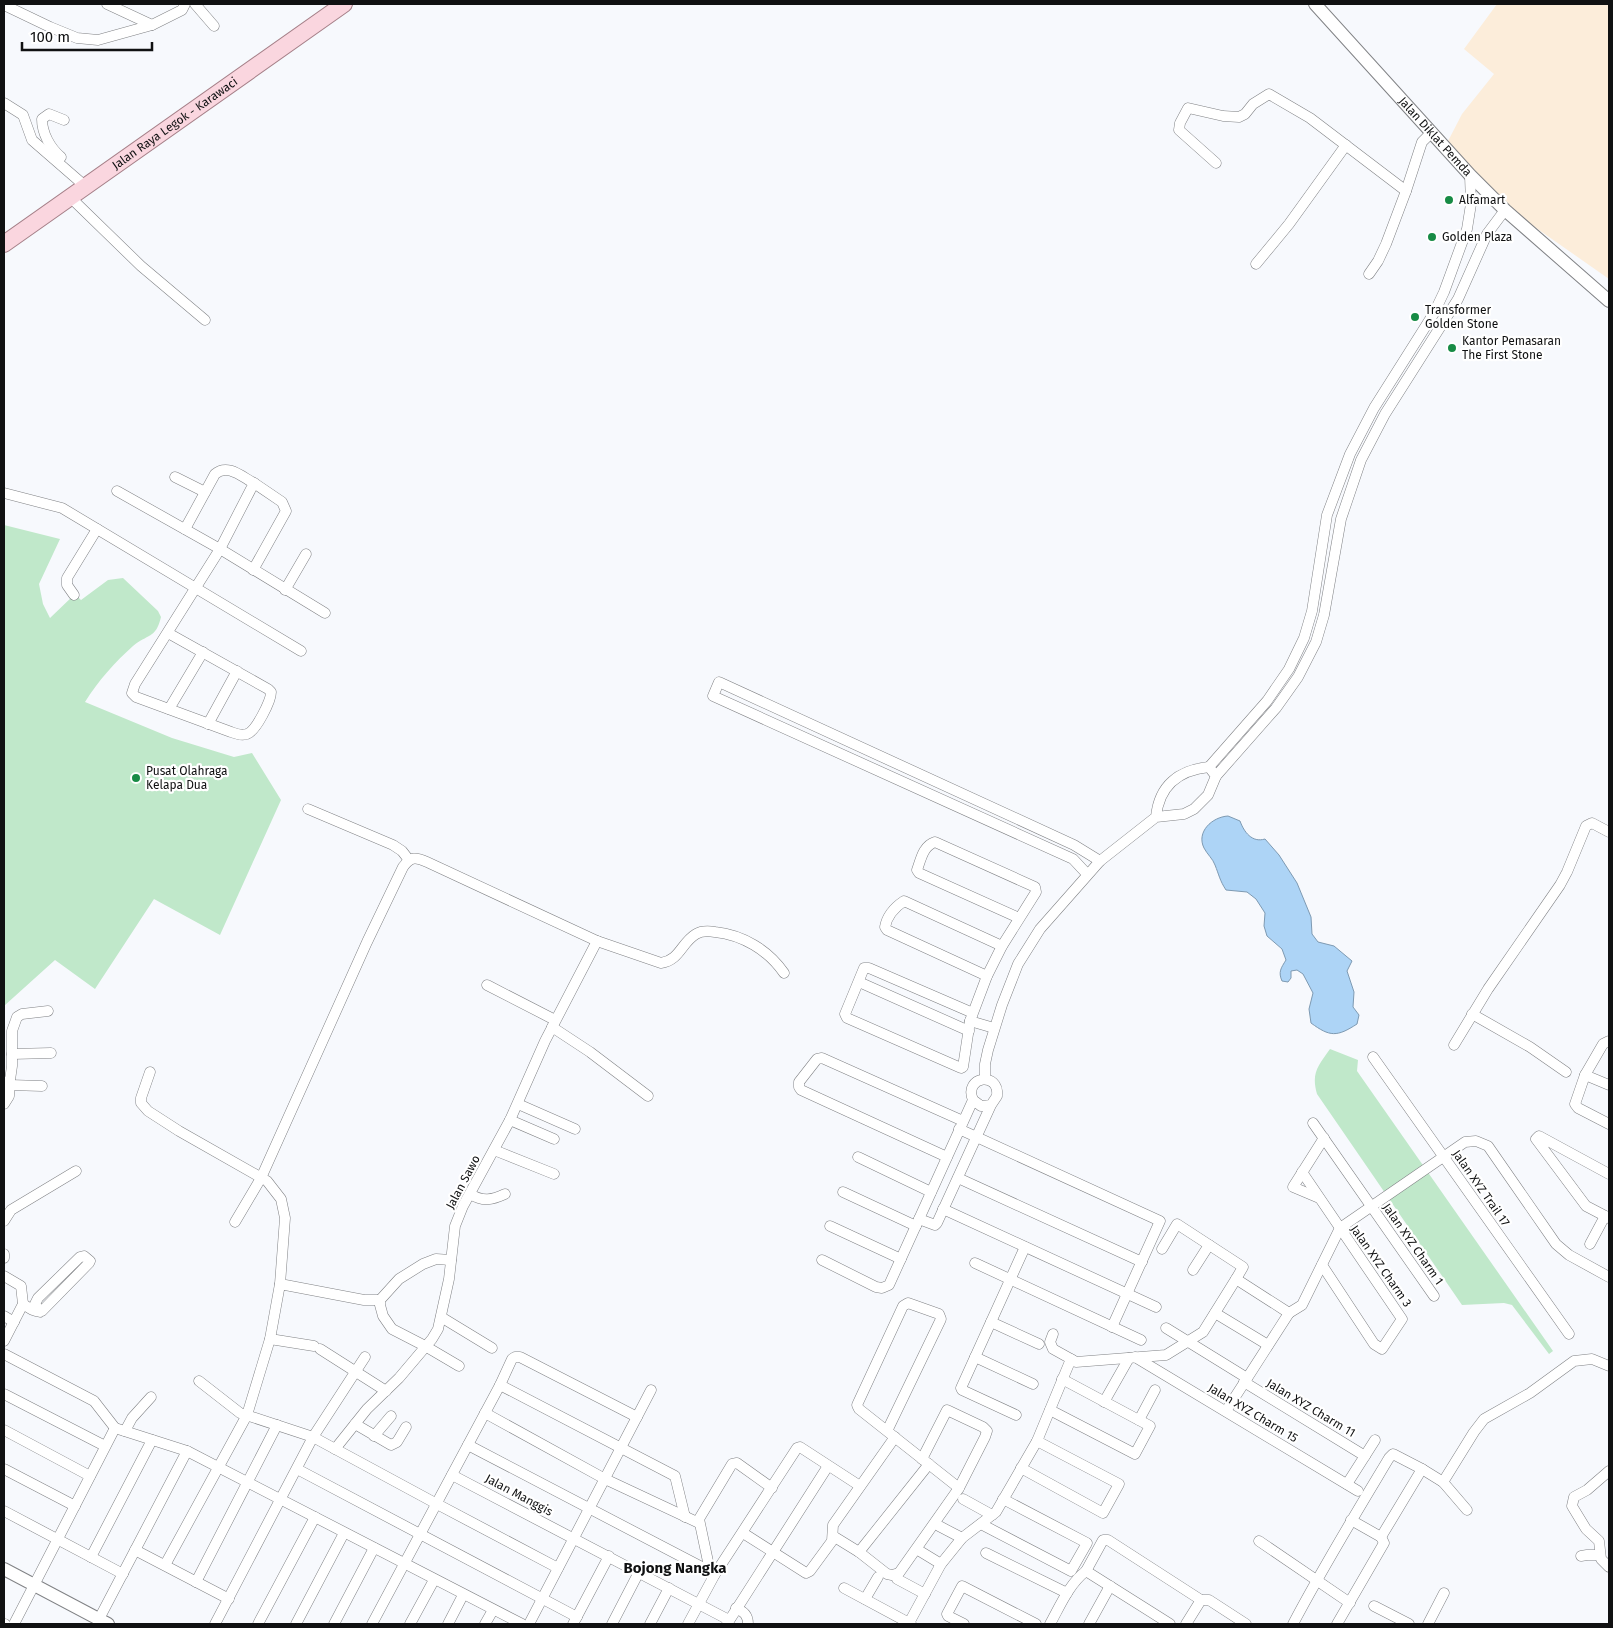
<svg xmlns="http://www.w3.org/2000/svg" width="1613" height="1628" font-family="'Fira Sans',sans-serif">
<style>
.industrial{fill:#fcedda}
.green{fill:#c0e8ca}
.water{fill:#add4f6;stroke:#7e9ab2}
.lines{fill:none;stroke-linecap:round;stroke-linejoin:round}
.minor-casing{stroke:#808285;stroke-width:11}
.tertiary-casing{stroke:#808285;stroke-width:14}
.primary-casing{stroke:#a68089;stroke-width:18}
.minor{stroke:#fff;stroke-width:10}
.tertiary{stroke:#fff;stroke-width:12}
.primary{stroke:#fad6df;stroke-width:16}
.poi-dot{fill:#178b45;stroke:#fff;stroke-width:2}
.labels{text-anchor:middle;stroke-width:4.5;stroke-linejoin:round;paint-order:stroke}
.street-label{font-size:12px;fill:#101112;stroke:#fff}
.poi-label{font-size:12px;fill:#101112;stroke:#fff;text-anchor:start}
.quarter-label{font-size:15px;font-weight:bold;fill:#101112;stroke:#fff}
</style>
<rect width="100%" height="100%" fill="#f7f9fd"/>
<polygon class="industrial" points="1497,4 1609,4 1609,279 1502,204 1446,145 1462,114 1494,74 1464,49"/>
<g class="green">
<path d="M4,525L60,539L39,584L43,604L50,618L75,594L81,600L108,580L123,578L158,611L161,617C156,639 147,634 133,646C115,662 98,681 85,702L172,738L234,757L252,753L281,800L220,935L154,899L95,989L55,960L4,1006Z"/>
<path d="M1330,1049L1358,1060L1357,1071L1553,1351L1549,1354L1512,1305L1504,1303L1462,1305L1317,1094C1311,1073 1318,1066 1330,1049Z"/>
</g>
<path class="water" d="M1228,816L1240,821C1244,832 1252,843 1265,839L1279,855L1297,883L1311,917L1312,934L1318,942L1334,946L1352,961L1347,971L1354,992L1353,1007L1359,1015L1357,1024C1337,1037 1330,1037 1311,1023L1309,1009L1313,993L1303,974L1297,970L1291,971V978L1288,982L1282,981C1278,972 1281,968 1286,960L1282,949L1267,936L1264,926L1265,913L1256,899L1247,892L1226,890C1220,881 1219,875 1215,865C1213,859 1207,854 1204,848C1196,832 1212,817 1228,816Z"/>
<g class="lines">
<g class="minor-casing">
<g id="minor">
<polyline points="107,4 152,25"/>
<polyline points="195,4 214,26"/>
<polyline points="4,5 50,27 77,38 98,40 152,25 182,10 185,4"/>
<polyline points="4,103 23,115 32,140 85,186"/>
<path d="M61,157C50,148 42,133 42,119L49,114L64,120"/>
<polyline points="1216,163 1179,130 1180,123 1188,108 1223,116 1239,117 1245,114 1253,104 1269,94 1310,118 1406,191"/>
<polyline points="70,197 141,266 205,320"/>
<polyline points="1256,264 1289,224 1346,145"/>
<polyline points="1369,274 1378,261 1386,244 1406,191 1422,142 1432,132"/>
<polyline points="175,477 205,492"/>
<polyline points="117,491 220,549 325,613"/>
<polyline points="4,493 62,508 301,651"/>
<polyline points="253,570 286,511 282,502 254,483"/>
<polyline points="285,590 306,554"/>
<polyline points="74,595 67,585 67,578 97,529"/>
<path d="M168,633L268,689L271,692C271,701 256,731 247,734C242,736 236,734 231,732L136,697L132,693L135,684L220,549L254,483C242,477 228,463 215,474L185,529"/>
<polyline points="169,709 203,652"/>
<polyline points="208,724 237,671"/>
<polyline points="1209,767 1267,701 1289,669 1304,638 1312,611 1327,515 1350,454 1374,408 1434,313 1444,292 1467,229 1471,204 1470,175"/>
<polyline points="1216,776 1276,708 1298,677 1316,642 1324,615 1341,519 1361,460 1385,414 1458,299 1487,234 1505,210"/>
<polyline points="308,809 393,845 402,851 409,860"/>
<polyline points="1087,874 1073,859 713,696 719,682 1074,845 1100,861"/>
<path d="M987,976L887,930L885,927C887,916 895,907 904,901L1002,946"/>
<polyline points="859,982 969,1031"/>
<polyline points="487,985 555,1020"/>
<path d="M973,1013L869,968H864L845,1014L847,1018L961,1068L963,1067L970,1021L987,976L1002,946L1036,892L1035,887L935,842C923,846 921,859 917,870L919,873L1019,918"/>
<polyline points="1472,1014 1530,1047 1566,1072"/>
<polyline points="970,1021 994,1028"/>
<polyline points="552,1027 590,1052 648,1096"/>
<polyline points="1609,1041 1603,1044 1585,1075 1609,1085"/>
<polyline points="1454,1045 1488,989 1560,885 1567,872 1586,826 1592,823 1609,832"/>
<polyline points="12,1054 51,1053"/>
<polyline points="1373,1057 1569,1334"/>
<polyline points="150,1072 141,1098 141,1103 148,1111 179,1131 267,1181 281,1199 285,1218 280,1284"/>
<polyline points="1585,1075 1575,1104 1578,1108 1609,1124"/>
<path d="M985,1079V1064L988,1050L1002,1005L1018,964L1040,929L1100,861L1156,817L1184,814L1194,809L1208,795L1216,776L1209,767C1179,770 1159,785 1156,817"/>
<polyline points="4,1083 10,1080 12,1066 12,1031 17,1017 22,1014 48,1011"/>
<polyline points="10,1085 42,1086"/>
<path d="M973,1100L981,1106L991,1105L997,1096C1000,1071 963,1076 973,1100L919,1219L935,1225L937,1223L991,1105"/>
<polyline points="4,1104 9,1096 10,1081"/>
<polyline points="518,1104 575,1129"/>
<polyline points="510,1120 554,1139"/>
<polyline points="1313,1123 1434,1296"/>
<polyline points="959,1129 1160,1221 1112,1327"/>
<polyline points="494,1150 554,1174"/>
<polyline points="858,1157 931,1192"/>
<polyline points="947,1157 801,1090 799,1087 799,1082 817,1059 822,1058 963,1121"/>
<polyline points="1302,1172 1402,1319 1382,1349 1374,1344 1322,1265"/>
<polyline points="1609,1174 1539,1136 1536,1139 1586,1206 1609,1218"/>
<polyline points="958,1178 1142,1262"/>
<polyline points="843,1192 916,1226"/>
<path d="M470,1194C483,1202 492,1200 505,1194"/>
<polyline points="1319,1198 1293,1187 1324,1138"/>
<polyline points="943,1209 1156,1307"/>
<polyline points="4,1221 11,1210 76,1171"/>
<path d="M235,1222L261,1178L367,942L403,867C411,856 416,857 427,862L597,941L661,963C680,960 681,943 696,934C701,931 709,931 715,932C743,935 768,950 784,973"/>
<polyline points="830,1226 901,1259"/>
<polyline points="1590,1244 1605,1216"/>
<polyline points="1162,1249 1177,1224 1243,1267 1236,1279"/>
<polyline points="4,1254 4,1258"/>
<polyline points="451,1260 436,1259 423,1264 399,1279 380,1300 380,1305 383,1316 392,1329 425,1346 459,1366"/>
<polyline points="822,1260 876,1287 882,1288 889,1285 919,1219"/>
<polyline points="975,1263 1141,1340"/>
<polyline points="1193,1270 1209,1245"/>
<polyline points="4,1276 21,1286 23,1304 4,1341"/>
<path d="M23,1304C29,1308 35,1313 42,1311L89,1263L90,1261L84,1256L80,1257L38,1298L35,1304L40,1312"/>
<polyline points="1215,1313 1268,1345"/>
<polyline points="4,1316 14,1322"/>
<polyline points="441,1317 492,1348"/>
<polyline points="991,1322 1039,1344"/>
<polyline points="1166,1328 1247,1378"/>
<polyline points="1053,1334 1050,1342 1053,1349 1071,1359"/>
<polyline points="270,1339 314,1346"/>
<polyline points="320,1349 386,1391"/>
<polyline points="4,1354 94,1401 115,1428 187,1451 522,1624"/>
<polyline points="975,1357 1033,1384"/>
<polyline points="1135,1357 1358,1491"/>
<polyline points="199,1381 240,1413 313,1437 437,1504 558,1568"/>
<polyline points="1244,1382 1365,1456"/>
<polyline points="500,1385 675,1476 685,1517"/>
<polyline points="4,1394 105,1446"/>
<polyline points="1104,1402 1129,1358"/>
<polyline points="1050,1410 1135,1454 1150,1426 1062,1379"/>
<polyline points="1226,1411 1289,1313"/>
<polyline points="485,1413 605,1479 699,1523"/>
<polyline points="1016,1415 962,1390 961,1388 1025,1247"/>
<polyline points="1139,1420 1155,1390"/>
<polyline points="355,1424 391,1445 397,1442 406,1427"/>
<polyline points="4,1430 90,1476"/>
<polyline points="125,1431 132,1418 151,1397"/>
<polyline points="887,1431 941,1319 939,1314 908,1303 903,1306 857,1405 859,1409 959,1488"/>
<polyline points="374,1436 391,1416"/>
<polyline points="468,1445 715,1574 688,1624"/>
<polyline points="335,1449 367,1409 399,1378 432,1339 438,1329 449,1279 455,1226 463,1206 510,1120 545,1041 597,941"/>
<polyline points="1021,1468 1103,1513 1119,1484 1037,1441"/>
<polyline points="4,1469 75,1506"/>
<polyline points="297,1469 577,1617"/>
<polyline points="1422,1469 1443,1482 1467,1510"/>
<polyline points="1609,1471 1587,1490 1574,1497 1572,1506 1586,1529 1599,1541 1601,1559 1609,1567"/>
<polyline points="452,1475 729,1620"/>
<polyline points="1443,1482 1474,1432 1484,1419 1530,1393 1574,1361 1592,1359 1609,1366"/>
<polyline points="1347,1484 1375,1440"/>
<polyline points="963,1499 992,1515"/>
<polyline points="4,1511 123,1574"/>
<polyline points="981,1524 1071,1571 1087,1543 1003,1499"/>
<polyline points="939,1526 962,1538"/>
<polyline points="743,1533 806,1573 810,1571 832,1541 833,1525 895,1437"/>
<polyline points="833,1536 859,1552 887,1574 892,1575 899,1573 959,1488 985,1437 987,1431 983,1427 947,1410 922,1459"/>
<polyline points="1259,1541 1350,1603"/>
<polyline points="135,1550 229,1599"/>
<polyline points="918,1550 941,1564"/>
<polyline points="859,1552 929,1464"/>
<polyline points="986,1553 1067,1593"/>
<polyline points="1581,1556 1587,1555 1600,1555"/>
<polyline points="91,1557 152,1440"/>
<polyline points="165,1565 247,1415 270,1339 280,1284 364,1300 380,1300"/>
<polyline points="710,1571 699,1519 732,1464 737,1463 772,1488"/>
<polyline points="1086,1571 1103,1540 1108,1540 1201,1600 1209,1600 1246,1624"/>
<polyline points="715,1574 797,1448 800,1447 860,1486"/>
<polyline points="897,1579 925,1594"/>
<polyline points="196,1582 277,1425"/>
<polyline points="844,1588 911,1624"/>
<polyline points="865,1599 878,1577"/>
<polyline points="1374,1606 1409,1624"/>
<path d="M736,1608C744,1612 748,1615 748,1624"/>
<polyline points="99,1619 187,1451"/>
<polyline points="909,1623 941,1564 962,1538 996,1512 1037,1441 1071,1359 1076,1362 1166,1355 1203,1332 1236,1279 1289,1313 1302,1305 1340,1228 1465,1142 1476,1141 1488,1146 1556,1244 1569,1255 1609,1277"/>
<polyline points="4,1624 5,1624"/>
<polyline points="14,1624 115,1428"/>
<polyline points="215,1624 313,1437 365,1357"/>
<polyline points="258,1624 315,1517"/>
<polyline points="296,1624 344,1533"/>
<polyline points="334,1624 374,1548"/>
<polyline points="372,1624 500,1385 512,1359 515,1357 520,1357 637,1417"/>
<polyline points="410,1624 434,1580"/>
<polyline points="448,1624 463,1595"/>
<polyline points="485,1624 493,1610"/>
<polyline points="529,1624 651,1390"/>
<polyline points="573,1624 609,1556"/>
<polyline points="612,1624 639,1572"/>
<polyline points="650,1624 669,1588"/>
<polyline points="727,1624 828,1466"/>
<polyline points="964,1624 948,1616 947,1614 962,1586 1036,1624"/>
<path d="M1050,1624C1060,1606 1069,1584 1086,1571L1170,1624"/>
<polyline points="1089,1624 1110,1586"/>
<polyline points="1186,1624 1201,1600"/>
<path d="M1293,1624C1323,1567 1356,1513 1389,1458L1393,1454L1422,1469L1381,1537"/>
<polyline points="1337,1624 1384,1543 1381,1537 1351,1520"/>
<polyline points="1428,1624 1444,1593"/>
</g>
</g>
<g class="tertiary-casing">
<g id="tertiary">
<path id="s1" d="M1315,4L1470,175L1505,210L1609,301"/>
<polyline points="4,1569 108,1624"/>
</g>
</g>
<g class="primary-casing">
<g id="primary">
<path id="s2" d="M4,244L344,4"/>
</g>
</g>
<use href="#minor" class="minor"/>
<use href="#tertiary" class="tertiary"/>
<use href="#primary" class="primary"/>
</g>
<g class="poi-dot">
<circle cx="1449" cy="200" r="5"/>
<circle cx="1432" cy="237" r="5"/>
<circle cx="1415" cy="317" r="5"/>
<circle cx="1452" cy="348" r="5"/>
<circle cx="136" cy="778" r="5"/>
</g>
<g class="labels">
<g class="street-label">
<text dy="4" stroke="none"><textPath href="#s2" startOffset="209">Jalan Raya Legok - Karawaci</textPath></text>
<text dy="4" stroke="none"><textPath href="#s1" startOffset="179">Jalan Diklat Pemda</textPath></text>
<text transform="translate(463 1182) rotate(-62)" y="4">Jalan Sawo</text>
<text transform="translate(1481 1188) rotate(55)" y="4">Jalan XYZ Trail 17</text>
<text transform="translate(1413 1244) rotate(55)" y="4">Jalan XYZ Charm 1</text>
<text transform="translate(1381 1266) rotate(55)" y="4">Jalan XYZ Charm 3</text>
<text transform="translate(1311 1408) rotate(31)" y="4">Jalan XYZ Charm 11</text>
<text transform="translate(1253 1413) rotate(31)" y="4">Jalan XYZ Charm 15</text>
<text transform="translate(519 1495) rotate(28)" y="4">Jalan Manggis</text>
</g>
<g class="poi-label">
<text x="1459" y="204">Alfamart</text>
<text x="1442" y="241">Golden Plaza</text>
<text x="1425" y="314">Transformer<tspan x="1425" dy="14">Golden Stone</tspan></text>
<text x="1462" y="345">Kantor Pemasaran<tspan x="1462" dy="14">The First Stone</tspan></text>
<text x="146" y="775">Pusat Olahraga<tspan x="146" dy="14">Kelapa Dua</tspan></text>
</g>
<g class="quarter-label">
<text x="675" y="1573">Bojong Nangka</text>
</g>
</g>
<rect width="1613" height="1628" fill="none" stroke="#101112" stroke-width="10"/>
<path d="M22 42v8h130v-8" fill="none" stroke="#101112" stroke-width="2.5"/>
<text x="30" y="42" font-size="15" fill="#101112" stroke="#ffffff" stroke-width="4" paint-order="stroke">100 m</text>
</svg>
